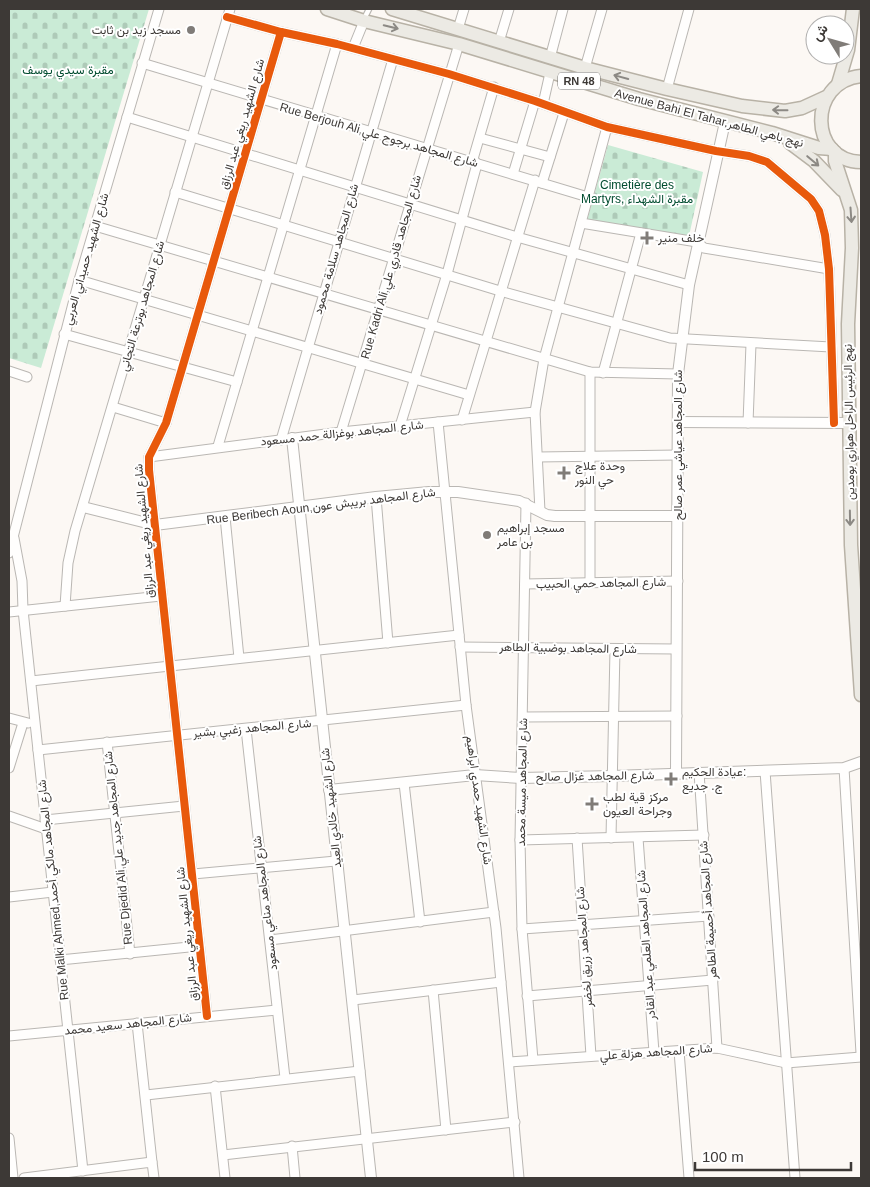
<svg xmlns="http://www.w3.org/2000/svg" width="870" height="1187" font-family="Helvetica,Vazirmatn,sans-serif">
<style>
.cemetery{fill:url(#cemetery-stones)}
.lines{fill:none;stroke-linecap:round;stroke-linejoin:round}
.service-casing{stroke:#bab7b3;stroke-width:7}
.minor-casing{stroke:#bab7b3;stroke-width:11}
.tertiary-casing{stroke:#bab7b3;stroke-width:12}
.primary-casing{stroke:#b8b2a6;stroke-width:15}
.service{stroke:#fffefd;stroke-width:4.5}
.minor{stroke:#fffefd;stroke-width:9}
.tertiary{stroke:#fffefd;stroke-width:10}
.primary{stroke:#eceae4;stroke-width:12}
.cycleway-casing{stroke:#fff;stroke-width:11}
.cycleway{stroke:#e8590c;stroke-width:8}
.oneway{stroke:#8c8984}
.poi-dot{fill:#807c78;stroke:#fff;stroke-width:2}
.labels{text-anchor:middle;stroke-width:4;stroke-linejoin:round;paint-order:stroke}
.shield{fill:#fff;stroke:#777472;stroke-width:1}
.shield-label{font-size:11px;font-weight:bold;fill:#3d3936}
.poi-label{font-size:12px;fill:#3d3936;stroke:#fff;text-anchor:start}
.park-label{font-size:12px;fill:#014c2f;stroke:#fff}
.street-label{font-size:12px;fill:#3d3936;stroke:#fff}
</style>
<defs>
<pattern id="cemetery-stones" width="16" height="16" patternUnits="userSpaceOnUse" patternTransform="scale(1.25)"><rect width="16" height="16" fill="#caebd6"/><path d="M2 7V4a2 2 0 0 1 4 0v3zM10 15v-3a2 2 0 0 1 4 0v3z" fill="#aecab8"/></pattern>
</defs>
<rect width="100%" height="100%" fill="#fcf8f4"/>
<g class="cemetery">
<polygon points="9,9 149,9 41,368 9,358"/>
<polygon points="608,145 703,172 689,236 587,221"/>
</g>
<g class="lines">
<g class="service-casing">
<polyline id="service" points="364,19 369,9"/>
</g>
<g class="minor-casing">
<g id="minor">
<polyline points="227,17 281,32 337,44 449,74 535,101 607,127 716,151 749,156 767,162 811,199 819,211 825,235 829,269 834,423"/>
<polyline points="458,29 464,9"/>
<polyline points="499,42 509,9"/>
<polyline points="353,48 364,21"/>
<polyline points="550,58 563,9"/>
<polyline points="142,63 588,197"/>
<polyline points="585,68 602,9"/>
<polyline points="667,89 689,9"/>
<polyline points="543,104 550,73"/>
<polyline points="127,117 517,237 689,285"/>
<polyline points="480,138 550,157"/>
<polyline points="513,174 535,101"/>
<polyline points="542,183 564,113"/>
<polyline points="175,192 500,291 670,338 831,347"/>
<polyline points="581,223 697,242 704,248 829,269"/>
<polyline points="95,226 590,372 678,374"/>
<polyline points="79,280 469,395"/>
<polyline points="64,334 237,382"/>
<polyline points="9,371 27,377"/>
<polyline points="603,373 641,233"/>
<polyline points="113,407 166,423"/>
<polyline points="462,420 535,180"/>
<polyline points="438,422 466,705 496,928 519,1178"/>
<polyline points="748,423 751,344"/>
<polyline points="400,426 447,274 477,164 473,159 494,87"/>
<polyline points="341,432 459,44"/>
<polyline points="281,440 393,59"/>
<polyline points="218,446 337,44"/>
<polyline points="149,457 341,432 535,412"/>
<polyline points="538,457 678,455"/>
<polyline points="376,497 388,643"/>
<polyline points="526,503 520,840 522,929 533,1060"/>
<polyline points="540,511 535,412 544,359 607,127"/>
<polyline points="225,517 239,658"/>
<polyline points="14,538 22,581 23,610 83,1171"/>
<polyline points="9,553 79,280 159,9"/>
<polyline points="590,583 590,372"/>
<polyline points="525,584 678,581"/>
<polyline points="65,606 68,563 75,531 230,9"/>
<polyline points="9,612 161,596"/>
<polyline points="460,647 676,649"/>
<polyline points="31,681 459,635"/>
<polyline points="523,717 677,716"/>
<polyline points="9,718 28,723"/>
<polyline points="246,729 285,1078"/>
<polyline points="107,742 130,954"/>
<polyline points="38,750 466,705"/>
<polyline points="9,768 23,723"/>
<polyline points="844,768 861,1053"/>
<polyline points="765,771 795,1178"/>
<polyline points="699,772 717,1048"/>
<polyline points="404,783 420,922"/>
<polyline points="9,816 46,829"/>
<polyline points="45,820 184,806"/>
<polyline points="577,838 591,1056"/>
<polyline points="611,838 615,649"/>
<polyline points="638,838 654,1052"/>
<polyline points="520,840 704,835"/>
<polyline points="193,874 336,861"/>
<polyline points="9,897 53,892"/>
<polyline points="522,929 709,916"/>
<polyline points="270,940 494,912"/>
<polyline points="60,960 199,946"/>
<polyline points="433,990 446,1130"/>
<polyline points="527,996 713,980"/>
<polyline points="353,1000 501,982"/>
<polyline points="207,1016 149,470 149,457 166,423 281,32"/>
<polyline points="137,1023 152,1162"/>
<polyline points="9,1036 277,1010"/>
<polyline points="679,1051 689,1178"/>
<polyline points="509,1062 717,1048 786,1063 861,1057"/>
<polyline points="215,1086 225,1178"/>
<polyline points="146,1095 360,1071"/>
<polyline points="9,1138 13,1178"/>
<polyline points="292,1146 295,1178"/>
<polyline points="223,1155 515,1122"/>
<polyline points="24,1178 152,1162 154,1178"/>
</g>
</g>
<g class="tertiary-casing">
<g id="tertiary">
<polyline points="678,422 848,423"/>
<polyline points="292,438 371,1178"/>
<polyline points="83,507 155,525 376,497 429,492 458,492 519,501 547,515 555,516 678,516"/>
<polyline points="676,773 678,374 689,285 725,122"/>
<polyline points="329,790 475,775 521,778 612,776 844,768 861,762"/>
</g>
</g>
<g class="primary-casing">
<g id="primary">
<polyline points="327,9 364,21 459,44 639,99 772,133 819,148 832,149"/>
<polyline points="392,9 585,68 667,89 742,106 785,111 802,108 826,97"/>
<path d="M861,76C807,82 809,161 861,162"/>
<polyline points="838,84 848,50 853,9"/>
<polyline points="790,143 814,161 842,190"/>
<polyline points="835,152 835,161 851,210 852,248 848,324 851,545 861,695"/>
</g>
</g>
<use href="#service" class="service"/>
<use href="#minor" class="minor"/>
<use href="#tertiary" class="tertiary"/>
<use href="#primary" class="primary"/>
<g class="cycleway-casing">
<g id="cycleway">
<polyline points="227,17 281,32 337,44 449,74 535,101 607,127 716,151 749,156 767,162 811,199 819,211 825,235 829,269 834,423"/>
<polyline points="207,1016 149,470 149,457 166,423 281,32"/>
</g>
</g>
<use href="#cycleway" class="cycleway"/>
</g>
<defs><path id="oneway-shaft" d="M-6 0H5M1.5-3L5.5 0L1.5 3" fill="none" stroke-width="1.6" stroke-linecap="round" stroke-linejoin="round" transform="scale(1.25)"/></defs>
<g class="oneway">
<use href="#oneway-shaft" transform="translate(391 27) rotate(14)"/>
<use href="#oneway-shaft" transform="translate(621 77) rotate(-165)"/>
<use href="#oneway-shaft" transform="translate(780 110) rotate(-179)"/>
<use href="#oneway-shaft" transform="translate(813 161) rotate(40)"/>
<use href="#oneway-shaft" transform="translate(851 215) rotate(86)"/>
<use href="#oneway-shaft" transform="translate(850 518) rotate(89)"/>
</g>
<g class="poi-dot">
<circle cx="191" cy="30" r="5"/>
<path d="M644.5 230.5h5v5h5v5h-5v5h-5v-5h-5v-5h5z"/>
<path d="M561.5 465.5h5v5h5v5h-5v5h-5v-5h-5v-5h5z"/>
<circle cx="487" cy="535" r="5"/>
<path d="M668.5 771.5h5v5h5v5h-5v5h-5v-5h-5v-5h5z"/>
<path d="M589.5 796.5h5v5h5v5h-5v5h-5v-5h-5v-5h5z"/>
</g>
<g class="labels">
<rect class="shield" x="558" y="72.5" width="42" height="17" rx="4"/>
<g class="shield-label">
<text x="579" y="85">RN 48</text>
</g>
<g class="poi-label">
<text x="181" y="34" text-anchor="end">مسجد زيد بن ثابت</text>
<text x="658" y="242">خلف منير</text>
<text x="575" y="470">وحدة علاج<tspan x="575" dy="14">حي النور</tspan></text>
<text x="497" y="532">مسجد إبراهيم<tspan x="497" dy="14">بن عامر</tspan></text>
<text x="682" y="776">عيادة الحكيم:<tspan x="682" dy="14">ج. جديع</tspan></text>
<text x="603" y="801">مركز قية لطب<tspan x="603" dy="14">وجراحة العيون</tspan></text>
</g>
<g class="park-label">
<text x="68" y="74">مقبرة سيدي يوسف</text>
<text x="637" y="189">Cimetière des<tspan x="637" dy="14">Martyrs, مقبرة الشهداء</tspan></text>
</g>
<g class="street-label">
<text transform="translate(709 118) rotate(15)" y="4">Avenue Bahi El Tahar,نهج باهي الطاهر</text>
<text transform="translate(242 124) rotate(-74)" y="4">شارع الشهيد ريغي عبد الرزاق</text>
<text transform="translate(379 135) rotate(16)" y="4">Rue Berjouh Ali,شارع المجاهد برجوح علي</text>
<text transform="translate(336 249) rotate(-74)" y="4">شارع المجاهد سلامة محمود</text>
<text transform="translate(86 259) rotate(-74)" y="4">شارع الشهيد حميداني العربي</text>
<text transform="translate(391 267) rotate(-74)" y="4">Rue Kadri Ali,شارع المجاهد قادري علي</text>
<text transform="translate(142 306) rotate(-74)" y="4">شارع المجاهد بوترعة التجاني</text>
<text transform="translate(849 422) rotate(-91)" y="4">نهج الرئيس الراحل هواري بومدين</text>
<text transform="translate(342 433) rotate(-6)" y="4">شارع المجاهد بوغزالة حمد مسعود</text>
<text transform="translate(678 445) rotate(-90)" y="4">شارع المجاهد عياشي عمر صالح</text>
<text transform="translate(321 506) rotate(-7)" y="4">Rue Beribech Aoun,شارع المجاهد بريبش عون</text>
<text transform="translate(144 531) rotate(-95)" y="4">شارع الشهيد ريغي عبد الرزاق</text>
<text transform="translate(601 583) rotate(-1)" y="4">شارع المجاهد حمي الحبيب</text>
<text transform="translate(568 648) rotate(1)" y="4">شارع المجاهد بوضبية الطاهر</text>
<text transform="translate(252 728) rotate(-5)" y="4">شارع المجاهد زغبي بشير</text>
<text transform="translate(595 776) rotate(-1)" y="4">شارع المجاهد غزال صالح</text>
<text transform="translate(522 782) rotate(-89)" y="4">شارع المجاهد ميسة محمد</text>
<text transform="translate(479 800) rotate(82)" y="4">شارع الشهيد حمدي ابراهيم</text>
<text transform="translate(331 808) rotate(-96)" y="4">شارع الشهيد خالدي العيد</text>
<text transform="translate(118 848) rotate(-96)" y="4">Rue Djedid Ali,شارع المجاهد جديد علي</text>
<text transform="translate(53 890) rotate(-96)" y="4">Rue Malki Ahmed,شارع المجاهد مالكي أحمد</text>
<text transform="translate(265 903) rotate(-97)" y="4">شارع المجاهد مناعي مسعود</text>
<text transform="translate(708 910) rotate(-94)" y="4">شارع المجاهد أحميمة الطاهر</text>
<text transform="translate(187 934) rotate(-96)" y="4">شارع الشهيد ريغي عبد الرزاق</text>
<text transform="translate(646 945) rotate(-94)" y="4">شارع المجاهد العلمي عبد القادر</text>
<text transform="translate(584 947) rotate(-94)" y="4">شارع المجاهد زريق لخضر</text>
<text transform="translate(128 1024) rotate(-6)" y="4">شارع المجاهد سعيد محمد</text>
<text transform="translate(656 1052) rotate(-4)" y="4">شارع المجاهد هزلة علي</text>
</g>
</g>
<rect width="870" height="1187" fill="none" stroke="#3d3936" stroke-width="20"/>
<g transform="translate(830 40) rotate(307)"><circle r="24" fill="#ffffff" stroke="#b1b0af"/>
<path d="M0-4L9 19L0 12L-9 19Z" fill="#807c78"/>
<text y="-8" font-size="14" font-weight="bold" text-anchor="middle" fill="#3d3936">ش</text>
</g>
<path d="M695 1162v8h156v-8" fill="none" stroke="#3d3936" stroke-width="2.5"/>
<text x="702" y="1162" font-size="15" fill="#3d3936" stroke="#ffffff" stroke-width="4" paint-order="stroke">100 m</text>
</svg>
